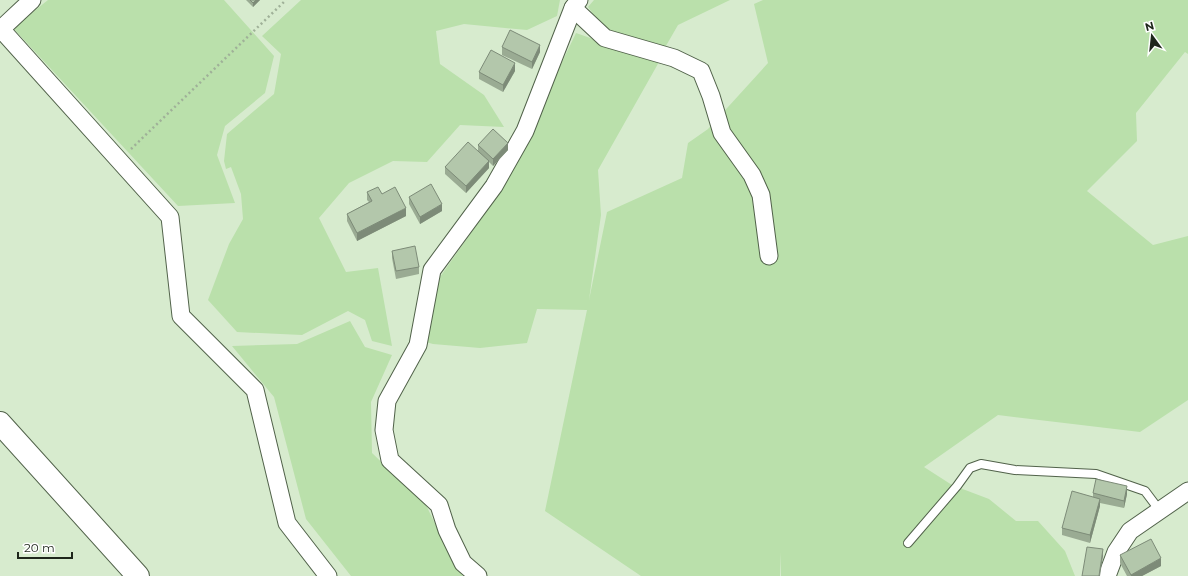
<svg xmlns="http://www.w3.org/2000/svg" width="1188" height="576" font-family="Montserrat,sans-serif">
<style>
.green{fill:#bae0ab}
.lines{fill:none;stroke-linecap:round;stroke-linejoin:round}
.lane-casing{stroke:#51624a;stroke-width:10}
.street-casing{stroke:#51624a;stroke-width:19}
.secondary-casing{stroke:#51624a;stroke-width:24}
.path{stroke:#9fb098;stroke-width:2.5;stroke-dasharray:2 3;stroke-linecap:butt}
.lane{stroke:#fff;stroke-width:8}
.street{stroke:#fff;stroke-width:17}
.secondary{stroke:#fff;stroke-width:22}
.wall{fill:#9aab93}
.shaded-wall{fill:#7d8b78}
.building{fill:#b3c7ab;stroke:#7d8b78}
</style>
<rect width="100%" height="100%" fill="#d7ebce"/>
<g class="green">
<polygon points="48,0 224,0 274,56 265,93 225,126 217,155 235,203 178,206 13,28"/>
<polygon points="301,0 560,0 557,16 527,30 464,24 436,31 440,64 484,95 504,127 460,125 427,162 393,161 349,183 319,218 346,272 378,268 392,346 372,341 365,320 348,311 302,335 237,332 208,300 229,244 243,219 241,194 231,167 226,169 224,161 227,134 274,94 281,54 262,36"/>
<polygon points="594,0 730,0 678,25 663,51 605,30 588,7"/>
<polygon points="763,0 1188,0 1188,54 1185,52 1136,113 1137,141 1087,191 1153,245 1188,236 1188,400 1140,432 998,415 924,467 952,485 989,499 1016,521 1038,521 1065,551 1075,576 781,576 781,552 780,576 641,576 545,511 587,310 537,309 527,343 480,348 433,344 426,342 440,277 499,193 576,33 659,62 598,170 601,215 589,300 607,212 682,178 688,143 708,129 768,63 754,4"/>
<polygon points="350,321 365,347 392,355 371,402 372,453 426,505 456,567 463,576 351,576 306,519 274,397 232,346 297,344"/>
</g>
<g class="lines">
<g class="lane-casing">
<polyline id="lane" points="908,543 957,486 970,468 981,464 1015,470 1096,474 1145,491 1160,511"/>
</g>
<g class="street-casing">
<g id="street">
<polyline points="573,8 605,38 674,58 701,71 711,96 722,133 752,175 761,195 769,256"/>
<polyline points="0,28 170,217 181,316 255,390 287,523 328,576"/>
<polyline points="1,29 32,0"/>
<polyline points="478,576 463,563 447,530 439,505 390,460 384,430 387,401 418,345 432,270 494,186 525,131 573,8 579,0"/>
<polyline points="1107,576 1116,552 1130,531 1188,491"/>
</g>
</g>
<g class="secondary-casing">
<polyline id="secondary" points="0,423 138,576"/>
</g>
<polyline class="path" points="131,149 286,0"/>
<use href="#lane" class="lane"/>
<use href="#street" class="street"/>
<use href="#secondary" class="secondary"/>
</g>
<g class="wall">
<polygon points="246,0 260,0 253,7"/>
<polygon points="502,47 540,52 532,69 502,55"/>
<polygon points="515,71 503,92 479,79 479,72"/>
<polygon points="478,145 508,150 493,166 489,162 489,168 466,193 445,174 445,167 478,151"/>
<polygon points="367,192 382,194 406,216 357,241 347,221 347,214 369,202 367,200"/>
<polygon points="409,197 442,211 420,224 409,204"/>
<polygon points="392,251 419,267 419,274 396,279 392,258"/>
<polygon points="1093,493 1127,494 1124,508 1100,503 1100,506 1090,543 1062,535 1062,528 1093,497"/>
<polygon points="1120,555 1161,566 1142,576 1127,576 1120,563"/>
</g>
<g class="shaded-wall">
<polygon points="256,0 260,0 253,7 253,3"/>
<polygon points="540,45 540,52 532,69 532,62"/>
<polygon points="515,63 515,71 503,92 503,85"/>
<polygon points="508,143 508,150 493,166 493,159"/>
<polygon points="489,161 489,168 466,193 466,186"/>
<polygon points="442,204 442,211 420,224 420,217"/>
<polygon points="406,208 406,216 357,241 357,233"/>
<polygon points="1127,486 1127,494 1124,508 1124,501"/>
<polygon points="1100,499 1100,506 1090,543 1090,535"/>
<polygon points="1103,549 1103,556 1100,576 1099,576"/>
<polygon points="1161,558 1161,566 1142,576 1131,576 1131,575"/>
</g>
<g class="building">
<polygon points="250,0 256,0 253,3"/>
<polygon points="510,30 540,45 532,62 502,47"/>
<polygon points="491,50 515,63 503,85 479,72"/>
<polygon points="493,129 508,143 493,159 478,145"/>
<polygon points="468,142 489,161 466,186 445,167"/>
<polygon points="431,184 442,204 420,217 409,197"/>
<polygon points="378,187 382,194 395,187 406,208 357,233 347,214 372,201 367,192"/>
<polygon points="415,246 419,267 396,271 392,251"/>
<polygon points="1096,479 1127,486 1124,501 1093,493"/>
<polygon points="1072,491 1100,499 1090,535 1062,528"/>
<polygon points="1151,539 1161,558 1131,575 1120,555"/>
<polygon points="1087,547 1103,549 1099,576 1082,576"/>
</g>
<g transform="translate(1152 36) rotate(345)" stroke="#ffffff" stroke-width="3" paint-order="stroke">
<path d="M0-3L7 15L0 10L-7 15Z" fill="#1e261b"/>
<text y="-6" font-size="11" font-weight="bold" text-anchor="middle" fill="#1e261b">N</text>
</g>
<path d="M18 552v6h54v-6" fill="none" stroke="#1e261b" stroke-width="2"/>
<text x="24" y="552" font-size="12" fill="#1e261b" stroke="#ffffff" stroke-width="3" paint-order="stroke">20 m</text>
</svg>
